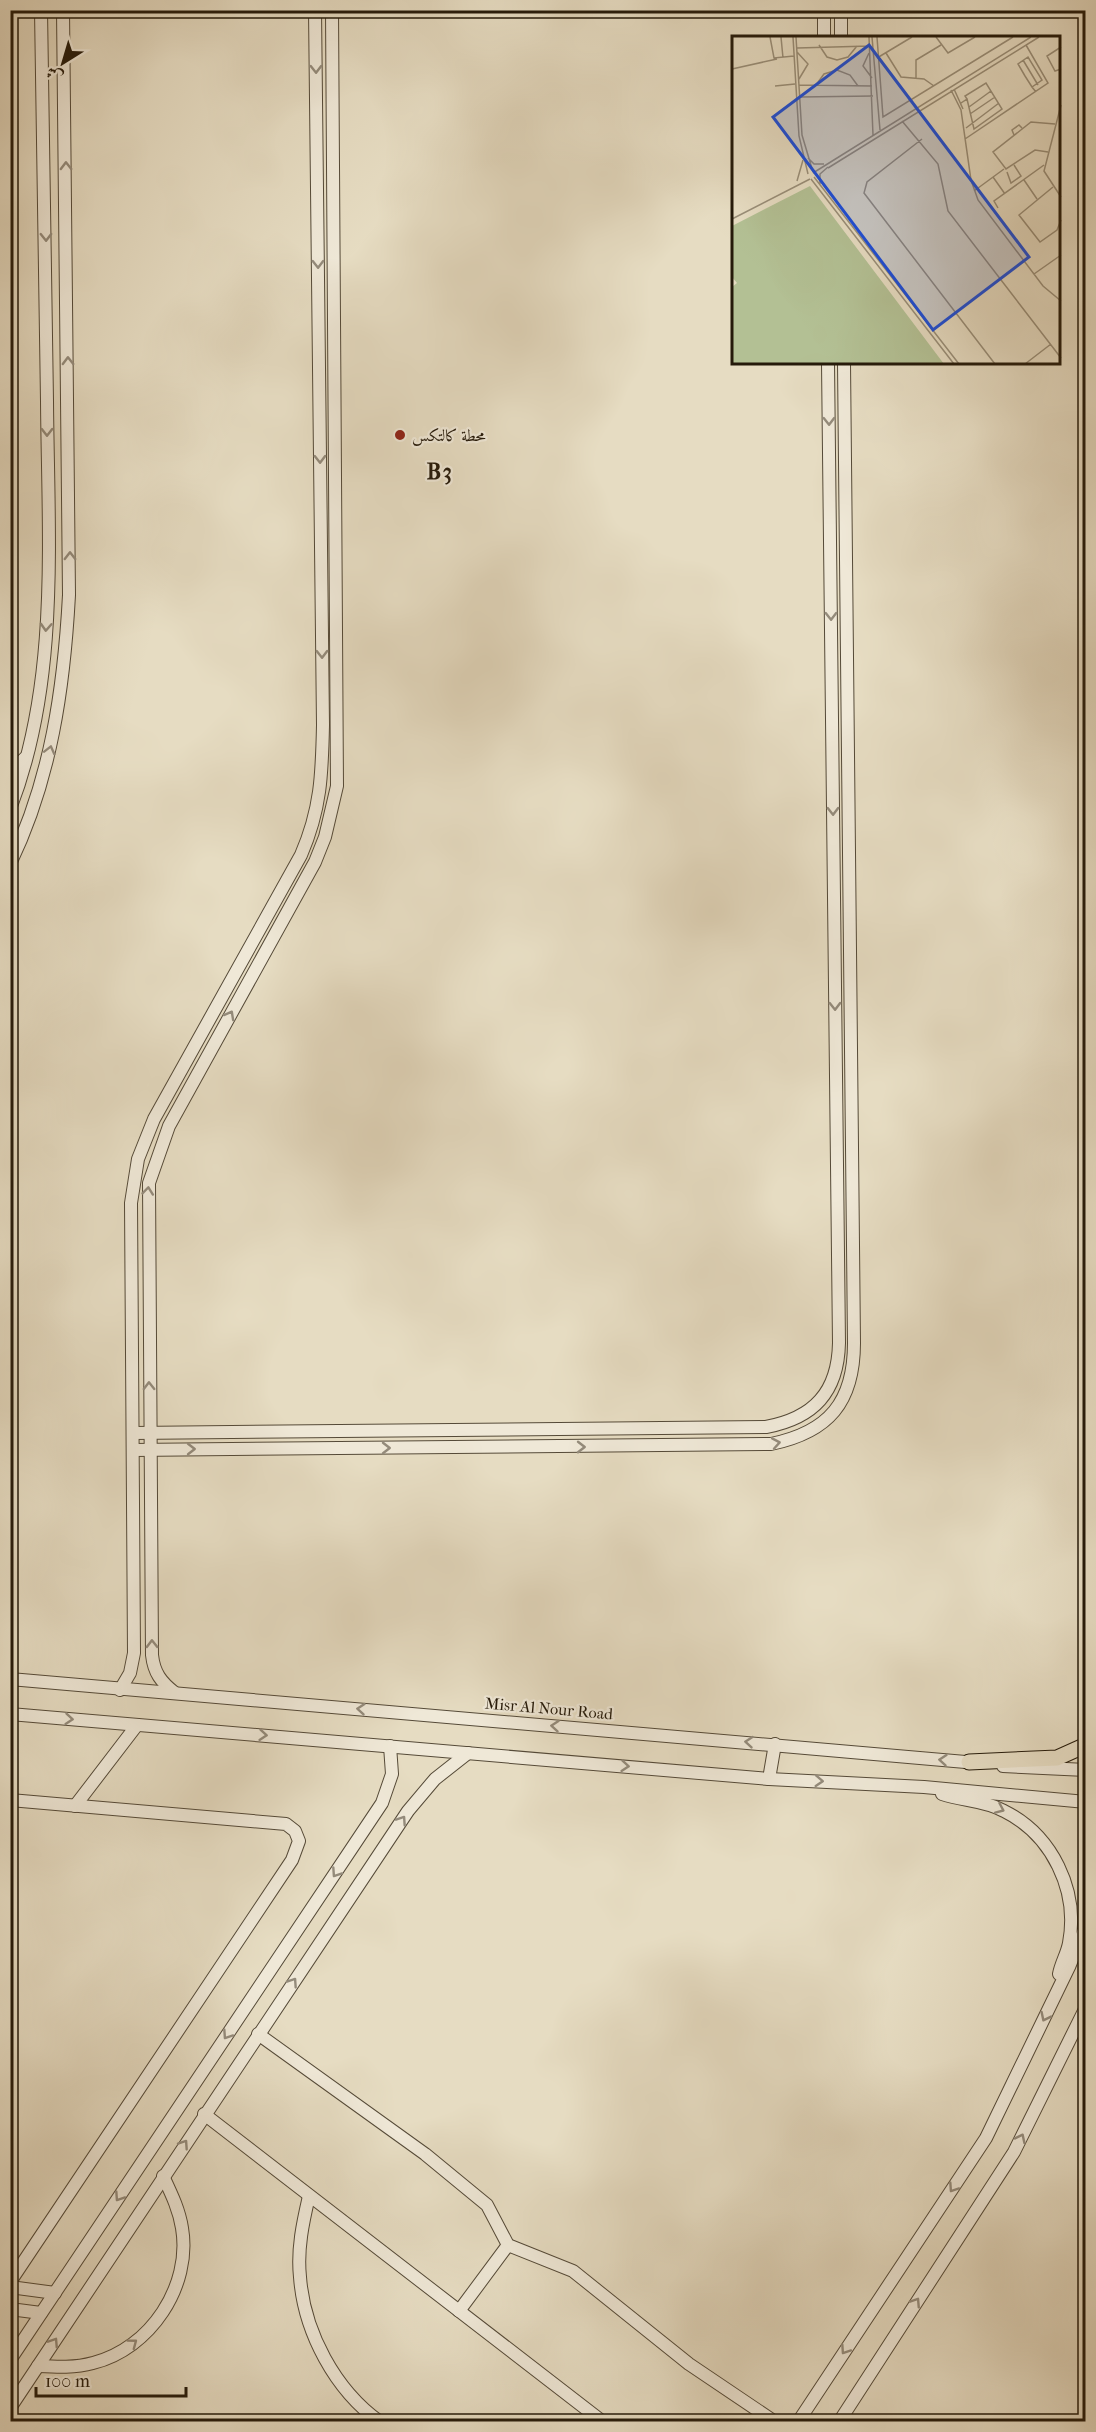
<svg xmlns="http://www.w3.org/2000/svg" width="1096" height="2432" font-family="'IM FELL French Canon',Amiri,serif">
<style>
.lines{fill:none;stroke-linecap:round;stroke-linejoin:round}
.minor-casing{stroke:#554a38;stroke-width:14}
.major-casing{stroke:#251a0a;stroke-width:17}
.minor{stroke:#efe8d7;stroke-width:12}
.major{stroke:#e6dcc2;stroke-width:15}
.oneway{stroke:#948b7b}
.poi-dot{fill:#8f2418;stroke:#efe8d7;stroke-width:2}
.labels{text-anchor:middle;stroke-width:4.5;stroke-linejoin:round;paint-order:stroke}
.poi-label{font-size:16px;fill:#251a0a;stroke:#efe8d7;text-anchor:start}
.street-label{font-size:16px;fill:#251a0a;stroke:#efe8d7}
.district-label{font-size:22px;font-weight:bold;letter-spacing:1.5px;fill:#251a0a;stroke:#efe8d7}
.inset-road{fill:none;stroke:#998e78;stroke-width:1.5}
.view{fill:#1d4ed8;fill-opacity:0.15;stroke:#1d4ed8;stroke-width:3}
.inset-edge{fill:none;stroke:#251a0a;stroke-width:3}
</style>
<rect width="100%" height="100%" fill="#e6dcc2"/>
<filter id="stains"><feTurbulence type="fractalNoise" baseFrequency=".00333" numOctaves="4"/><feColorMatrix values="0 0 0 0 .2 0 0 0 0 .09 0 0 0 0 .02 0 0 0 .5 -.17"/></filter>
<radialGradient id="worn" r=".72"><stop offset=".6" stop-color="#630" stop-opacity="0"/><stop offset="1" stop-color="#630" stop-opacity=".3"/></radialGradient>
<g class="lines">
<g class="minor-casing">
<g id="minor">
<polyline points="824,10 824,38"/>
<polyline points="841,10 841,38"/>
<polyline points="10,772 25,758"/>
<path d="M10,809C60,681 48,536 47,401C46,271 44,141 41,10"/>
<path d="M10,864C51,779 64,688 69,595L63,10"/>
<path d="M133,1433L766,1427C814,1418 838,1392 839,1343L828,363"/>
<path d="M133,1450L771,1444C829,1432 854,1402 854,1343L844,363"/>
<polyline points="10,1679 977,1763"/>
<path d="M120,1690L130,1673L134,1653L131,1203L138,1159L154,1119L301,855C321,809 322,774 323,725L315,10"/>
<path d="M175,1693C161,1682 154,1673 152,1655L149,1183L169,1126L315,862L325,837L337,786L332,10"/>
<polyline points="10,1714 769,1779 924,1787 1086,1802"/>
<polyline points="1003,1766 1086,1770"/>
<polyline points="769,1779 775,1744"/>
<path d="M942,1794C962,1801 984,1800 1004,1811C1052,1835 1079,1890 1069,1943C1067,1954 1061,1963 1059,1974"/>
<polyline points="10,1800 286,1824 295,1831 299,1841 292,1860 10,2282"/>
<polyline points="75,1806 137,1725"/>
<polyline points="258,2034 425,2154 487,2205 508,2245 573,2271 689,2364 775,2422"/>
<polyline points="204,2114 603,2422"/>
<path d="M309,2196C303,2222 297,2249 300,2277C304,2332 335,2390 380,2422"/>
<polyline points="10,2287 55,2293"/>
<polyline points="10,2309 41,2313"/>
<polyline points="459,2311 508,2245"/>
<polyline points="10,2360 382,1803 392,1774 390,1746"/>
<path d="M38,2366C57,2367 75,2368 93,2363C150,2349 192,2286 182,2228C179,2209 171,2193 163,2176"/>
<polyline points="10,2408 408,1811 435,1779 468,1753"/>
<polyline points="798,2422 986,2138 1069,1967 1086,1925"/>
<polyline points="839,2422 1014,2152 1086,2007"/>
</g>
</g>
<g class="major-casing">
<polyline id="major" points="969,1762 1057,1758 1086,1745"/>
</g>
<use href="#minor" class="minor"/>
<use href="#major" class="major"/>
</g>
<defs><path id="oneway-chevron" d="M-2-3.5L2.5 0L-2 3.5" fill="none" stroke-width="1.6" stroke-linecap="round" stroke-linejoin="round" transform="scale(1.5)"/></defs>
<g class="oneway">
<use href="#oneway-chevron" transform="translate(316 69) rotate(89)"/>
<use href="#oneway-chevron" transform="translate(66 166) rotate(-91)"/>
<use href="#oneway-chevron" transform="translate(46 237) rotate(89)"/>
<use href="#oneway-chevron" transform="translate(318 264) rotate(89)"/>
<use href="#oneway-chevron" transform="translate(68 361) rotate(-91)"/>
<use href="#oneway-chevron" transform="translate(829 421) rotate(89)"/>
<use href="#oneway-chevron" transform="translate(47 432) rotate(90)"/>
<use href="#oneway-chevron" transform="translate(320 459) rotate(89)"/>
<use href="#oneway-chevron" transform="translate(70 556) rotate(-90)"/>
<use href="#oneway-chevron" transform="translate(831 616) rotate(89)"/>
<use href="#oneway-chevron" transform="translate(46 627) rotate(93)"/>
<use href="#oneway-chevron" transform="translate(322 654) rotate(89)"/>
<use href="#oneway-chevron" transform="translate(50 750) rotate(-76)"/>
<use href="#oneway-chevron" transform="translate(833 811) rotate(89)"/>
<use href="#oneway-chevron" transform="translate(835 1006) rotate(89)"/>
<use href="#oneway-chevron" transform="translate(230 1015) rotate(-61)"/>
<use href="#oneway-chevron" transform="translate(148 1191) rotate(-84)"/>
<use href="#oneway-chevron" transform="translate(149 1386) rotate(-91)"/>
<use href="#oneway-chevron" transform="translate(776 1443) rotate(-10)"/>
<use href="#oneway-chevron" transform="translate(581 1447)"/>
<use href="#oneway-chevron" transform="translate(386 1448)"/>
<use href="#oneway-chevron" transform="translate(191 1449)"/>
<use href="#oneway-chevron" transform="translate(152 1644) rotate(-91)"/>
<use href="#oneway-chevron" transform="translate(361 1709) rotate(-175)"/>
<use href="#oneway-chevron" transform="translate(69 1719) rotate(5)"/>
<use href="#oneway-chevron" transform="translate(555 1726) rotate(-175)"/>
<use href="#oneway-chevron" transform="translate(263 1735) rotate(5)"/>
<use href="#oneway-chevron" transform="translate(749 1742) rotate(-175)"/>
<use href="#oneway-chevron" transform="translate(943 1760) rotate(-175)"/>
<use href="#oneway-chevron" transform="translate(625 1766) rotate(5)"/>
<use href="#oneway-chevron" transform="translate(819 1781) rotate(3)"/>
<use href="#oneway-chevron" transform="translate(1000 1809) rotate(24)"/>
<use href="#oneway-chevron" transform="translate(402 1820) rotate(-56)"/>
<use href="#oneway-chevron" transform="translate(336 1873) rotate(124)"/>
<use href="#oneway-chevron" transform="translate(293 1982) rotate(-56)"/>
<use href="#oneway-chevron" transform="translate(1045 2017) rotate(116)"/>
<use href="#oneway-chevron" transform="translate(227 2035) rotate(124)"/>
<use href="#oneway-chevron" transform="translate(1021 2138) rotate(-64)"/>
<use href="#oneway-chevron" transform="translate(184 2144) rotate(-56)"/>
<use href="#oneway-chevron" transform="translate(953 2188) rotate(124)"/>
<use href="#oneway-chevron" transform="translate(119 2197) rotate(124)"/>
<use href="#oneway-chevron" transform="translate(916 2302) rotate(-57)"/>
<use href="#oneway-chevron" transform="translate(54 2342) rotate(-57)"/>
<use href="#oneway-chevron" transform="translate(133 2343) rotate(-37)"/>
<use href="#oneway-chevron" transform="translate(845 2350) rotate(124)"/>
</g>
<circle class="poi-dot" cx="400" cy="435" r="6"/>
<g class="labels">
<g class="poi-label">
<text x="412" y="441">محطة كالتكس</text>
</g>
<g class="street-label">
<text transform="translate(549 1708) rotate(5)" y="6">Misr Al Nour Road</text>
</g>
<g class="district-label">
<text x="440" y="479">B3</text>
</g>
</g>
<g transform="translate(732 36)">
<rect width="328" height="328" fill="#e6dcc2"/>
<path d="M78,150L212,328H0V251L5,247L0,241V190Z" fill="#b3c094"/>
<path class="inset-road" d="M38,1L42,22L62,20M49,1L51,22M61,1L67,100L76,138M64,1L70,99L81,136M137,1L141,99M140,1L148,94M145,1L151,81L281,1M204,1L216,17L243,1M87,9L95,21L105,24L116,21L125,10M329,11L315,20L323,35L329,33M65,12L138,10M65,16L76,28L67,43M137,17L131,30L140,42M154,17L169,41L192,43L202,50M145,22L180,1M291,24L306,49M0,33L45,23M184,43V24L209,9M67,49L140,50M84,49L92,38L105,34L118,39L126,50M43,50L63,48M300,51L310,44L296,21L286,28L293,40L300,51L304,56M222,53L231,73M219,54L229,74L239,144L246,164L311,250L329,265M68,61L141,60M229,67L235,63L233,60L254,47L270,73L242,93L235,63M329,69L312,135L329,161M237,71L259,55M238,78L263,61M170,85L206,128L216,175L329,322M234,92L267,67M282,99L280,94L287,89L290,92M190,103L135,146L132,157L263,328M233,103L316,47L294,9M316,116L303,114L274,133L261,116L299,86L323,88M76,122L82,128H92M96,132L307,1M275,136L279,147L289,140L282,129M81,137L299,1M82,141L227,328M261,141L273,158M79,143L222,328M292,144L305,163M65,145L71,124M88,148V138L96,131M321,151L287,179L308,206L325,194L329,184M242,155L272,133M266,172L262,165L312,129M0,183L78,143M302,238L329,219M293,328L319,308"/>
<path class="view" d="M137,9L297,221L201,294L41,81Z"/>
<rect width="328" height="328" class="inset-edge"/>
</g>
<rect width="1096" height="2432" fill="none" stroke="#e6dcc2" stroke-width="36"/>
<rect x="12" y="12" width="1072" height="2408" fill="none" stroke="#251a0a" stroke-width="3"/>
<rect x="18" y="18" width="1060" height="2396" fill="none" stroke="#251a0a" stroke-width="1.5"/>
<g transform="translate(63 63) rotate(217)" stroke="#efe8d7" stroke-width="4.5" paint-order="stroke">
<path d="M0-4.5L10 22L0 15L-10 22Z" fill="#251a0a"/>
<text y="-9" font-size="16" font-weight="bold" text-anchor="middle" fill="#251a0a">ش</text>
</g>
<path d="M36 2387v9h150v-9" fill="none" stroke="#251a0a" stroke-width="3"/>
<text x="45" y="2387" font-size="18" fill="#251a0a" stroke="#efe8d7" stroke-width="4.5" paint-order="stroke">100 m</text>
<rect width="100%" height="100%" filter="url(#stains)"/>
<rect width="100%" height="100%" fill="url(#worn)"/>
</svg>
